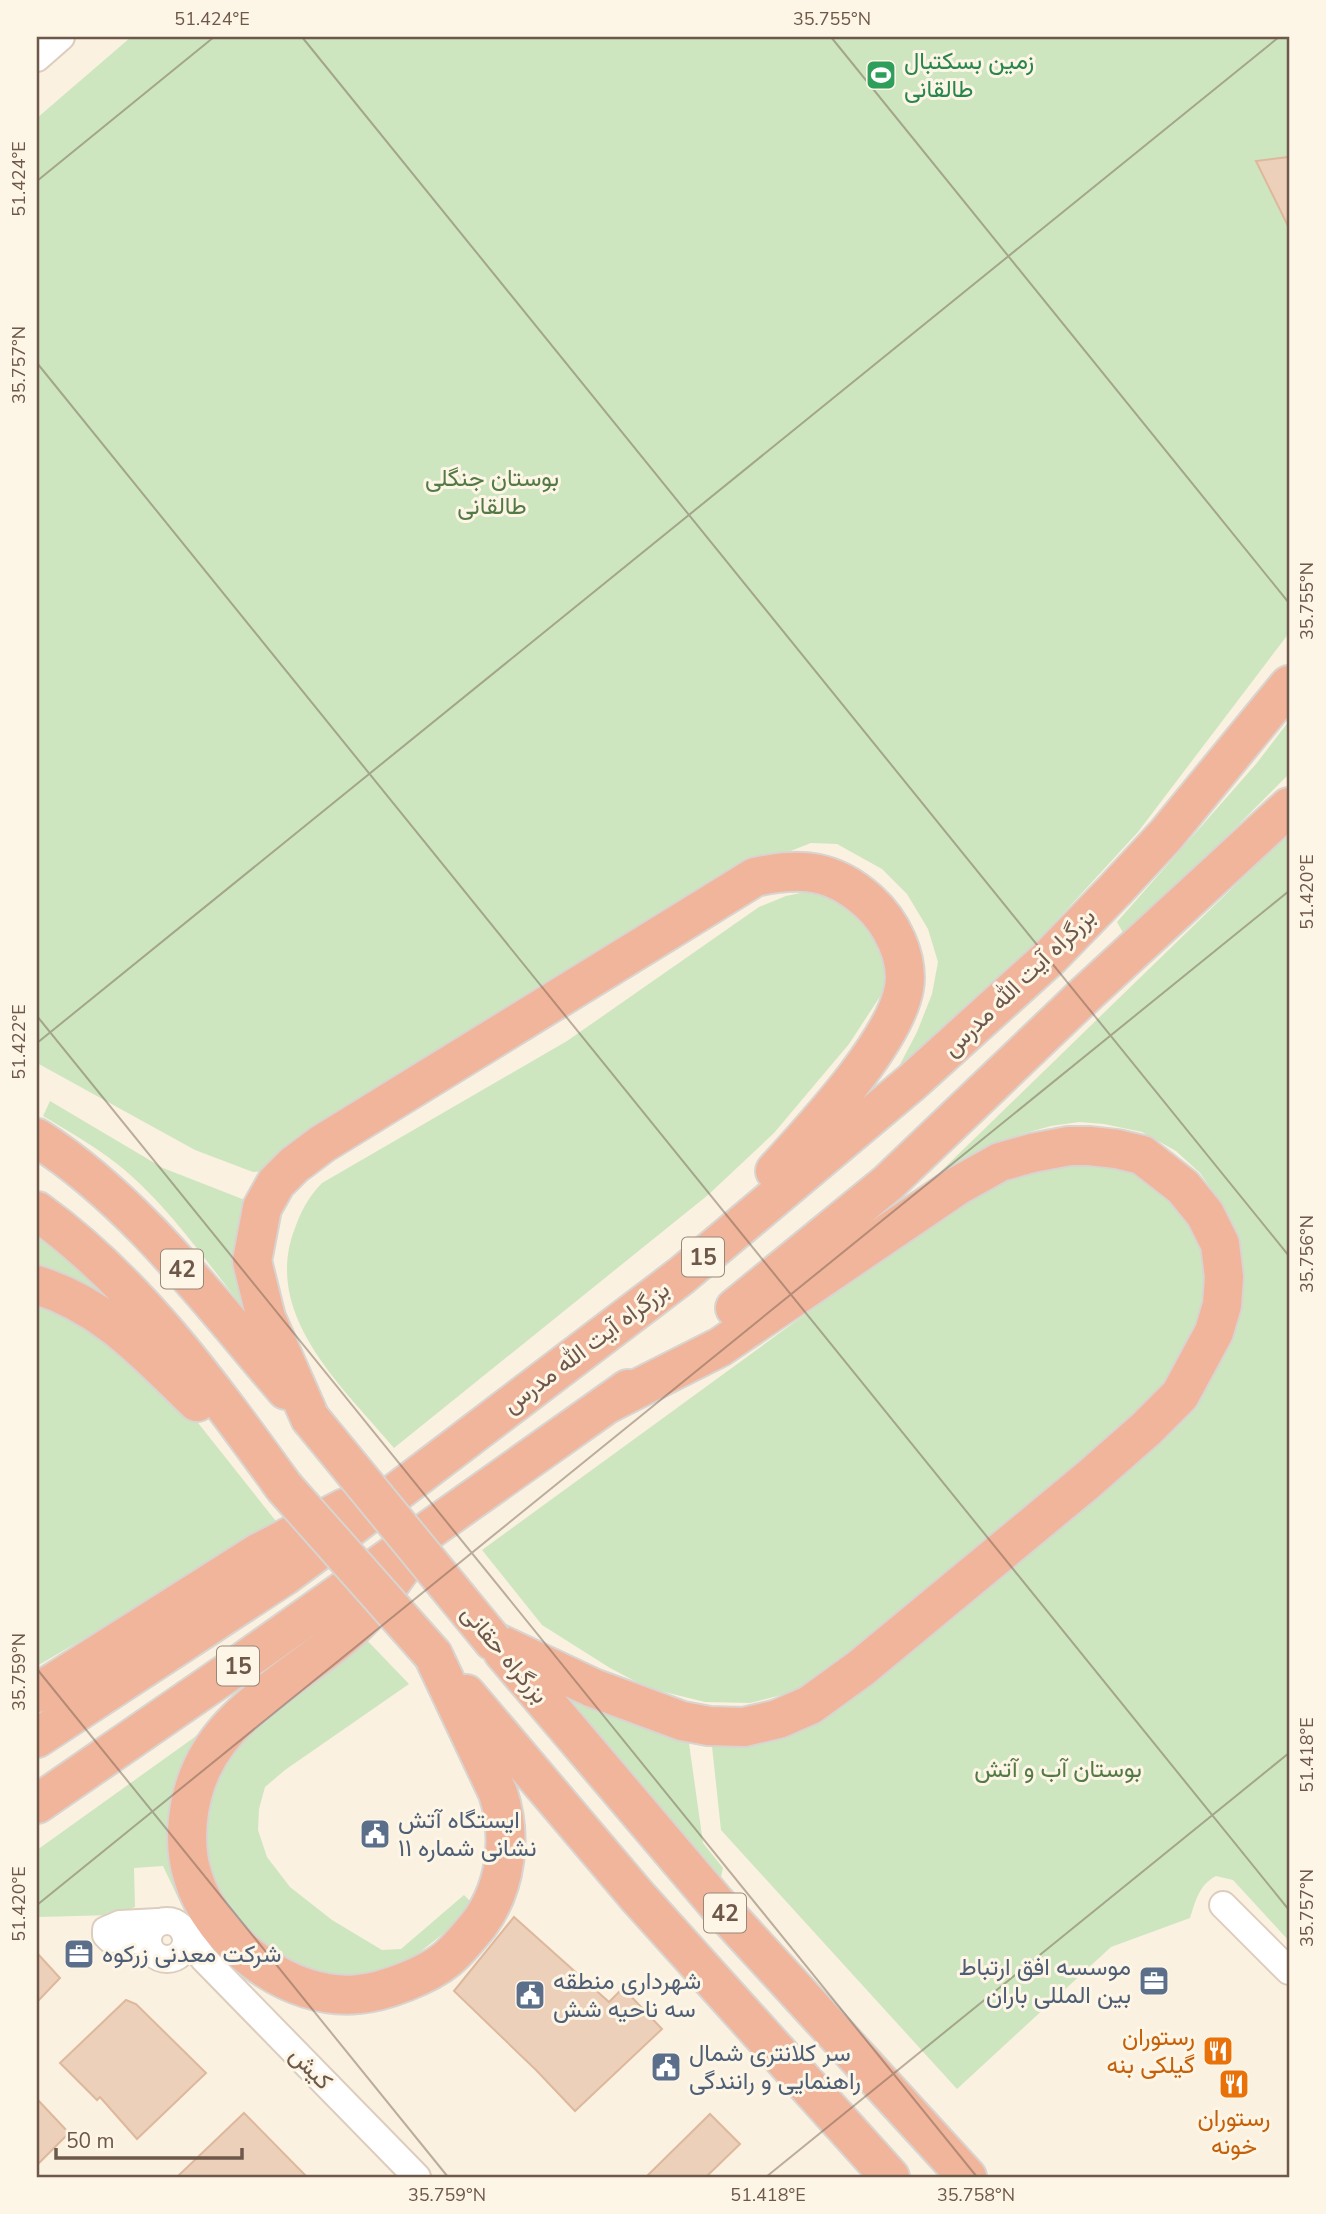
<svg xmlns="http://www.w3.org/2000/svg" width="1326" height="2214" font-family="'Nunito Sans',Vazirmatn,sans-serif">
<style>
.green{fill:#cee6c0}
.building{fill:#edd0ba;stroke:#deb89c;stroke-width:2}
.lines{fill:none;stroke-linecap:round;stroke-linejoin:round}
.minor-casing{stroke:#ddcdbd;stroke-width:30}
.highway-casing{stroke:#d9d4d0;stroke-width:42}
.minor{stroke:#fff;stroke-width:26}
.highway{stroke:#f0b59b;stroke-width:38}
.highway-bridge-casing{stroke:#d9d4d0;stroke-width:42;stroke-linecap:butt}
.highway-bridge{stroke:#f0b59b;stroke-width:38}
.ticks{fill:none;stroke:#6e584a;stroke-width:2;stroke-opacity:0.45}
.labels{text-anchor:middle;stroke-width:6;stroke-linejoin:round;paint-order:stroke}
.shield{fill:#fdf5e6;stroke:#998779;stroke-width:2}
.shield-label{font-size:23px;font-weight:bold;fill:#6e584a}
.leisure-label{font-size:24px;fill:#27864d;stroke:#fdf5e6;text-anchor:start}
.park-label{font-size:24px;fill:#537a45;stroke:#fdf5e6}
.street-label{font-size:24px;fill:#6e584a;stroke:#fdf5e6}
.service-label{font-size:24px;fill:#4e5e75;stroke:#fdf5e6;text-anchor:start}
.food-label{font-size:24px;fill:#c56008;stroke:#fdf5e6;text-anchor:end}
.neatline{fill:none;stroke:#6e584a;stroke-width:2.5}
.ticks-label{font-size:18px;text-anchor:middle;fill:#6e584a}
</style>
<rect width="100%" height="100%" fill="#faf1e0"/>
<g class="green">
<polygon points="131,37 1289,37 1289,633 1138,832 1014,967 895,1074 917,1032 932,994 938,962 928,929 907,894 882,869 837,844 811,843 755,865 265,1171 253,1172 195,1150 37,1063 37,118"/>
<polygon points="1289,721 1289,774 1126,938 1117,922 1256,764"/>
<path d="M1289,833V1941L1233,1880L1216,1876C1199,1885 1196,1900 1190,1918L1111,1947L957,2089L721,1830L711,1737L808,1725L866,1689L1116,1479L1195,1400L1216,1370L1232,1326L1237,1251L1221,1203L1200,1173L1176,1151L1142,1132L1104,1124L1079,1122L1051,1126L1022,1134L939,1173Z"/>
<path d="M805,892L824,894L873,925L886,969L885,989L849,1044L774,1133L708,1195L394,1448C343,1387 261,1315 295,1228C301,1211 309,1196 322,1183L567,1041L759,907L786,896Z"/>
<path d="M50,1101L163,1168L250,1202L261,1330C216,1276 171,1206 116,1163C93,1145 68,1131 43,1116Z"/>
<polygon points="1125,1157 1192,1219 1203,1251 1204,1291 1199,1324 1157,1397 853,1654 801,1690 750,1703 705,1702 648,1688 610,1668 542,1625 482,1550 973,1192 1029,1166"/>
<polygon points="37,1228 133,1316 37,1274"/>
<polygon points="37,1295 168,1385 279,1525 37,1666"/>
<polygon points="361,1634 409,1684 285,1770 265,1787 259,1809 258,1830 267,1857 290,1887 332,1920 382,1950 401,1949 464,1895 472,1903 444,1933 405,1964 378,1977 313,1977 248,1941 213,1890 202,1834 221,1757"/>
<polygon points="556,1683 688,1736 703,1843 723,1868 720,1881"/>
<polygon points="199,1734 176,1798 173,1838 182,1906 163,1866 134,1868 135,1907 114,1915 39,1917 37,1919 37,1850"/>
</g>
<g class="building">
<polygon points="1289,157 1289,228 1256,161"/>
<polygon points="514,1917 609,2002 623,1988 662,2029 575,2111 536,2070 454,1991"/>
<polygon points="37,1953 60,1978 37,2002"/>
<polygon points="126,2000 136,2004 206,2073 137,2139 100,2097 97,2100 60,2063"/>
<polygon points="37,2099 69,2133 37,2165"/>
<polygon points="244,2113 307,2177 177,2177"/>
<polygon points="710,2114 740,2144 706,2177 646,2177"/>
</g>
<g class="lines">
<g class="minor-casing">
<g id="minor">
<polyline points="37,58 61,37"/>
<polyline points="1223,1905 1289,1971"/>
<circle cx="167" cy="1940" r="19"/>
<polyline points="184,1932 204,1959 417,2177"/>
<polyline points="148,1943 127,1938 110,1939 106,1935 106,1930 120,1924 159,1922"/>
</g>
</g>
<g class="highway-casing">
<g id="highway">
<path d="M37,1138C135,1200 211,1303 286,1390"/>
<path d="M37,1211C138,1284 211,1386 284,1487"/>
<path d="M37,1285C106,1307 146,1353 197,1402"/>
<polyline points="735,1308 888,1183 1086,994 1289,807"/>
<path d="M310,1418L266,1318L252,1261L262,1208L276,1183L294,1165L322,1144L755,877C800,867 833,869 869,902C891,922 909,957 904,988C895,1042 812,1130 775,1171"/>
<path d="M400,1570C388,1586 377,1602 364,1616C315,1668 233,1701 202,1768C187,1800 182,1843 193,1877C212,1941 290,2002 359,1994C384,1992 428,1975 447,1959C459,1949 469,1936 479,1924C507,1886 512,1836 498,1793L433,1655"/>
<polyline points="493,1641 593,1688 682,1721 709,1726 744,1727 778,1719 810,1705 861,1668 1088,1480 1146,1429 1180,1395 1214,1332 1222,1305 1224,1277 1220,1244 1205,1214 1183,1187 1142,1155 1117,1149 1090,1146 1069,1146 1032,1153 1000,1162 957,1186 720,1347 609,1403"/>
<polyline points="503,1652 716,1903 967,2177"/>
<polyline points="37,1693 258,1553 345,1508"/>
<polyline points="466,1694 637,1896 890,2177"/>
<polyline points="37,1738 284,1576 352,1526 681,1276 912,1082 1050,957 1115,890 1166,835 1289,685"/>
<polyline points="37,1804 243,1662 628,1389"/>
</g>
</g>
<use href="#minor" class="minor"/>
<use href="#highway" class="highway"/>
<g class="highway-bridge-casing">
<g id="highway-bridge">
<polyline points="310,1418 493,1641"/>
<polyline points="284,1487 433,1655"/>
</g>
</g>
<use href="#highway-bridge" class="highway-bridge"/>
</g>
<path class="ticks" d="M302,37L1289,1256M831,37L1289,603M37,181L214,37M37,363L1289,1910M37,1016L977,2177M37,1043L1279,37M37,1669L448,2177M37,1905L1289,891M766,2177L1289,1753"/>
<defs>
<g id="stadium-square" transform="scale(1.575)"><rect x="-9" y="-9" width="18" height="18" rx="4" fill="#2e9e5b" stroke="#fdf5e6"/><path d="M0-5a6.5 5 0 1 0 0 10a6.5 5 0 1 0 0-10ZM-3.5-1.8h7v3.6h-7Z" fill="#fff"/></g>
<g id="civic-square" transform="scale(1.575)"><rect x="-9" y="-9" width="18" height="18" rx="4" fill="#5c6f8a" stroke="#fdf5e6"/><path d="M-.6-6.5H3V-4.5H.6V-3L4-1V1h2V6H-6V1h2V-1L-.6-3ZM-1.2 2.5V6h2.4V2.5Z" fill="#fff"/></g>
<g id="office-square" transform="scale(1.575)"><rect x="-9" y="-9" width="18" height="18" rx="4" fill="#5c6f8a" stroke="#fdf5e6"/><path d="M-6-3h4V-5.5h4V-3h4V5H-6ZM-1-4.5V-3h2v-1.5ZM-6 0V1H6V0Z" fill="#fff"/></g>
<g id="restaurant-square" transform="scale(1.575)"><rect x="-9" y="-9" width="18" height="18" rx="4" fill="#e8710a" stroke="#fdf5e6"/><path d="M-5-6h1v4h1v-4h1v4h1v-4h1v5L-1.5 .5V6h-2V.5L-5-1ZM5-6V6H3V1.5H1.5Q1.5-4 5-6Z" fill="#fff"/></g>
</defs>
<g fill-rule="evenodd">
<use href="#stadium-square" x="881" y="75"/>
<use href="#civic-square" x="375" y="1834"/>
<use href="#office-square" x="79" y="1954"/>
<use href="#office-square" x="1154" y="1981"/>
<use href="#civic-square" x="530" y="1995"/>
<use href="#restaurant-square" x="1218" y="2051"/>
<use href="#civic-square" x="666" y="2067"/>
<use href="#restaurant-square" x="1234" y="2084"/>
</g>
<g class="labels">
<g class="shield">
<rect x="682" y="1237.5" width="42" height="39" rx="5"/>
<rect x="161" y="1249.5" width="42" height="39" rx="5"/>
<rect x="217" y="1646.5" width="42" height="39" rx="5"/>
<rect x="704" y="1893.5" width="42" height="39" rx="5"/>
</g>
<g class="shield-label">
<text x="703" y="1265">15</text>
<text x="182" y="1277">42</text>
<text x="238" y="1674">15</text>
<text x="725" y="1921">42</text>
</g>
<g class="leisure-label">
<text x="904" y="69">زمین بسکتبال<tspan x="904" dy="28">طالقانی</tspan></text>
</g>
<g class="park-label">
<text x="492" y="486">بوستان جنگلی<tspan x="492" dy="28">طالقانی</tspan></text>
<text x="1058" y="1777">بوستان آب و آتش</text>
</g>
<g class="street-label">
<text transform="translate(1019 982) rotate(-44)" y="8">بزرگراه آیت الله مدرس</text>
<text transform="translate(586 1347) rotate(-37)" y="8">بزرگراه آیت الله مدرس</text>
<text transform="translate(505 1654) rotate(50)" y="8">بزرگراه حقانی</text>
<text transform="translate(311 2068) rotate(46)" y="8">کیش</text>
</g>
<g class="service-label">
<text x="398" y="1828">ایستگاه آتش<tspan x="398" dy="28">نشانی شماره ۱۱</tspan></text>
<text x="102" y="1962">شرکت معدنی زرکوه</text>
<text x="1131" y="1975" text-anchor="end">موسسه افق ارتباط<tspan x="1131" dy="28">بین المللی باران</tspan></text>
<text x="553" y="1989">شهرداری منطقه<tspan x="553" dy="28">سه ناحیه شش</tspan></text>
<text x="689" y="2061">سر کلانتری شمال<tspan x="689" dy="28">راهنمایی و رانندگی</tspan></text>
</g>
<g class="food-label">
<text x="1195" y="2045">رستوران<tspan x="1195" dy="28">گیلکی بنه</tspan></text>
<text x="1234" y="2126" text-anchor="middle">رستوران<tspan x="1234" dy="28">خونه</tspan></text>
</g>
</g>
<rect width="1326" height="2214" fill="none" stroke="#fdf5e6" stroke-width="77"/>
<path d="M56 2148v10h186v-10" fill="none" stroke="#6e584a" stroke-width="3.5"/>
<text x="66" y="2148" font-size="21" fill="#6e584a" stroke="#fdf5e6" stroke-width="5" paint-order="stroke">50 m</text>
<rect x="38" y="38" width="1250" height="2138" class="neatline"/>
<g class="ticks-label">
<text x="212" y="25">51.424°E</text>
<text x="832" y="25">35.755°N</text>
<text transform="translate(19 179) rotate(-90)" y="6">51.424°E</text>
<text transform="translate(19 365) rotate(-90)" y="6">35.757°N</text>
<text transform="translate(1307 601) rotate(-90)" y="6">35.755°N</text>
<text transform="translate(1307 892) rotate(-90)" y="6">51.420°E</text>
<text transform="translate(19 1042) rotate(-90)" y="6">51.422°E</text>
<text transform="translate(1307 1254) rotate(-90)" y="6">35.756°N</text>
<text transform="translate(19 1672) rotate(-90)" y="6">35.759°N</text>
<text transform="translate(1307 1755) rotate(-90)" y="6">51.418°E</text>
<text transform="translate(19 1904) rotate(-90)" y="6">51.420°E</text>
<text transform="translate(1307 1908) rotate(-90)" y="6">35.757°N</text>
<text x="447" y="2201">35.759°N</text>
<text x="768" y="2201">51.418°E</text>
<text x="976" y="2201">35.758°N</text>
</g>
</svg>
